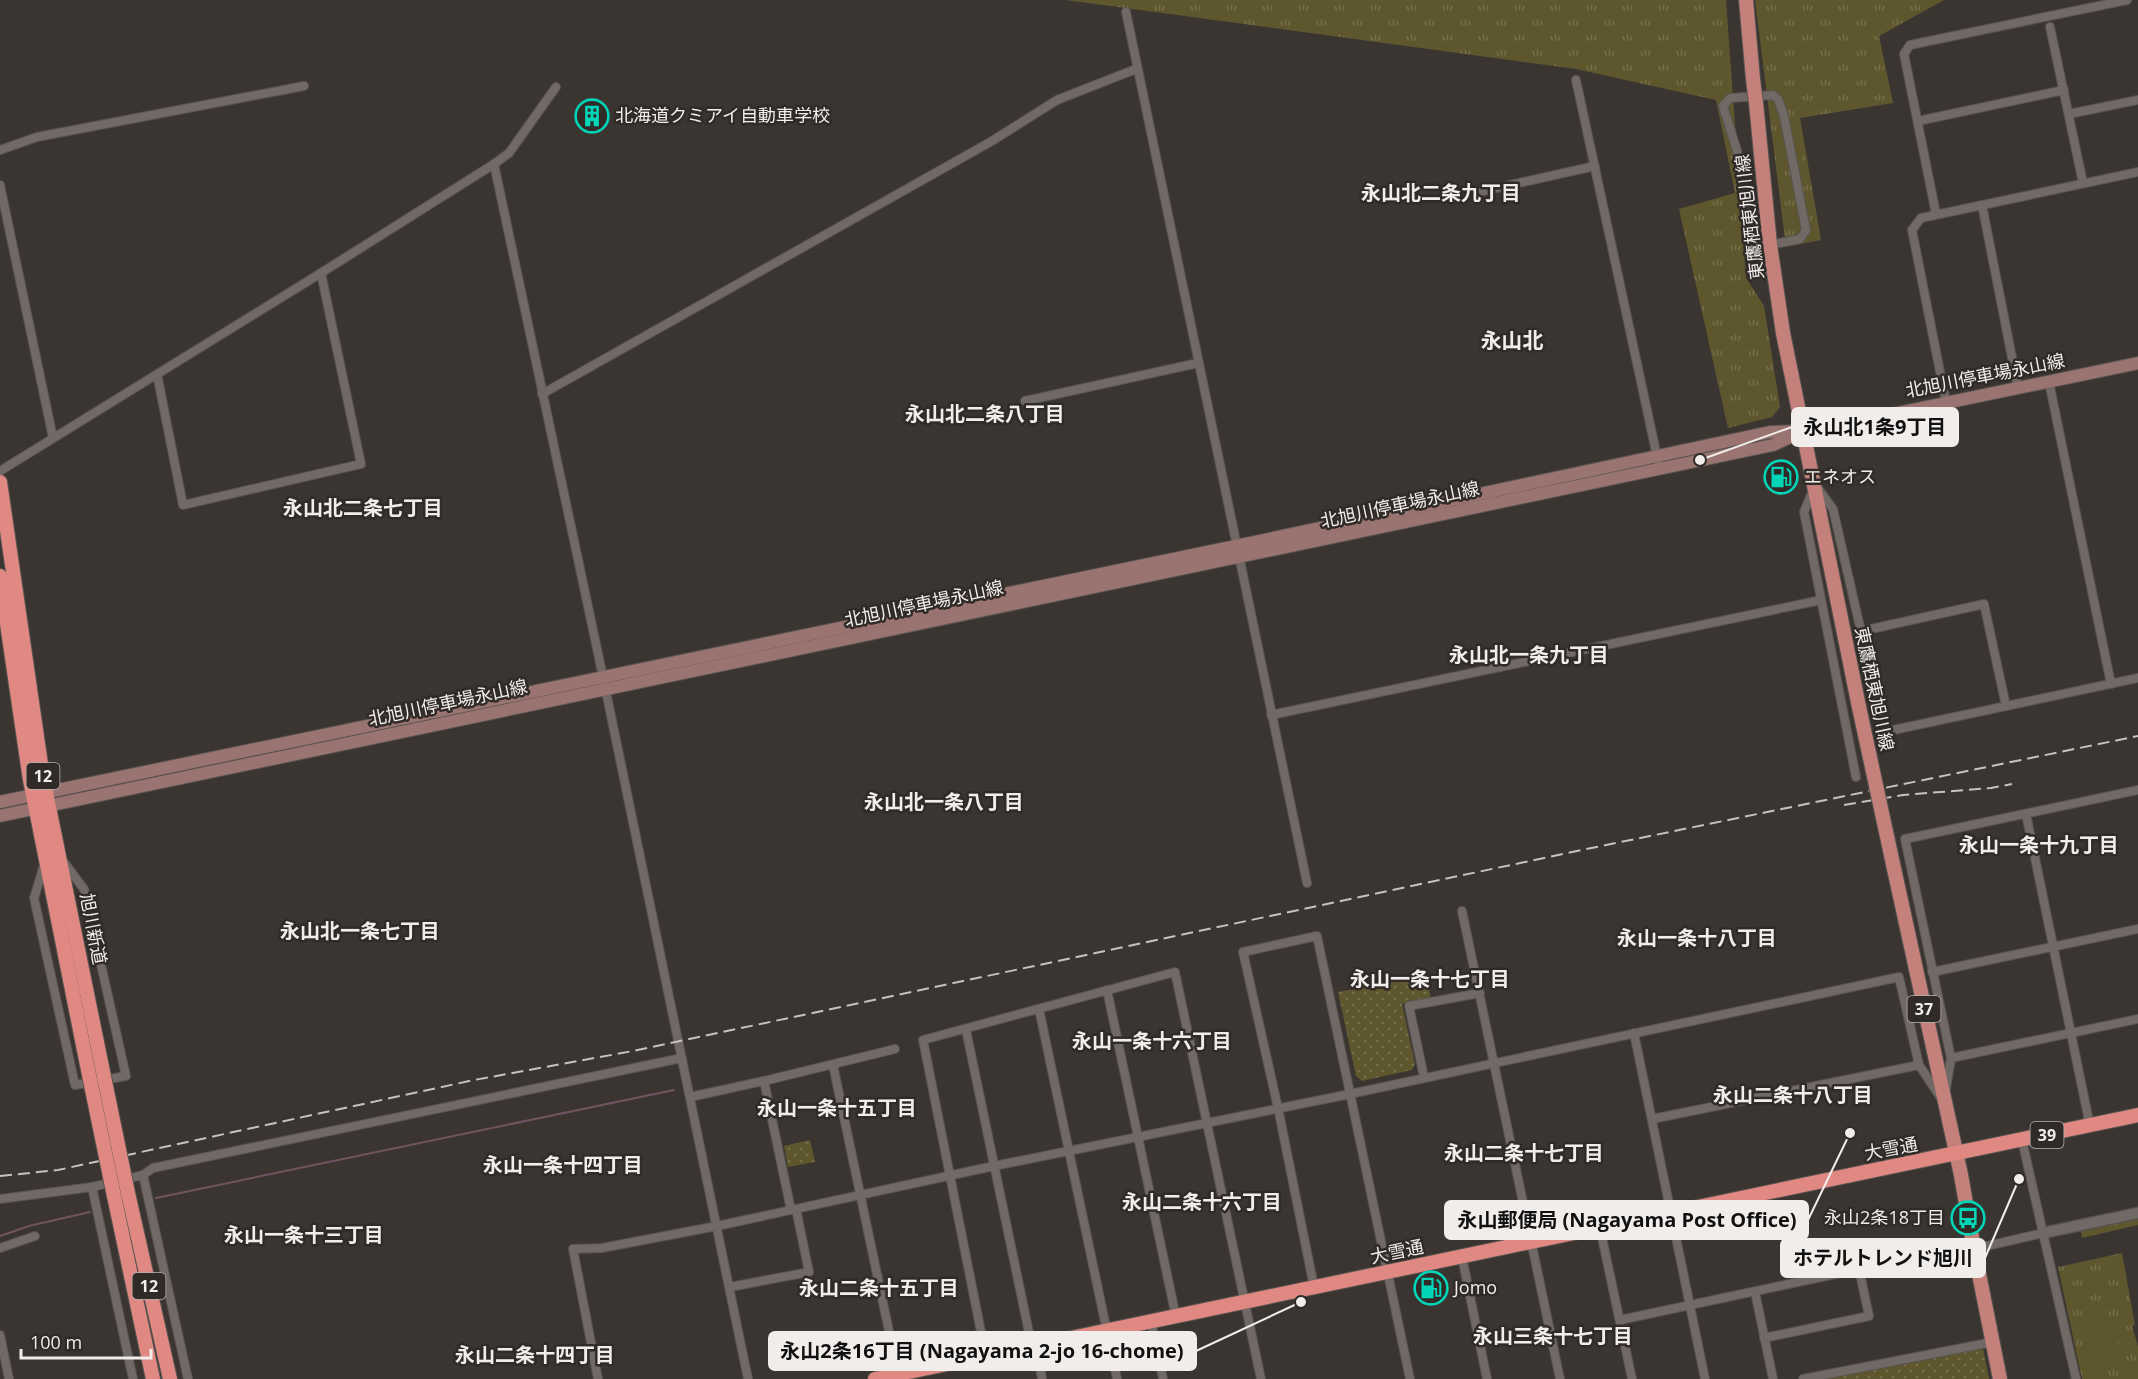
<svg xmlns="http://www.w3.org/2000/svg" width="2138" height="1379" font-family="'Open Sans','Noto Sans JP',sans-serif">
<style>
.grass{fill:url(#grass-tufts)}
.park{fill:url(#park-dots)}
.garden{fill:#5e572d}
.lines{fill:none;stroke-linecap:round;stroke-linejoin:round}
.stream{stroke:#71545f;stroke-width:2}
.minor-casing{stroke:#585350;stroke-width:10}
.tertiary-casing{stroke:#585350;stroke-width:13}
.secondary-casing{stroke:#585350;stroke-width:14}
.primary-casing{stroke:#585350;stroke-width:16}
.trunk-casing{stroke:#585350;stroke-width:16}
.minor{stroke:#706965;stroke-width:8}
.tertiary{stroke:#706965;stroke-width:10}
.secondary{stroke:#9a7470;stroke-width:12}
.primary{stroke:#c4807b;stroke-width:14}
.trunk{stroke:#e08882;stroke-width:14}
.rail{stroke:#c6c2c0;stroke-width:2;stroke-dasharray:12 6;stroke-linecap:butt}
.primary-bridge-casing{stroke:#585350;stroke-width:16;stroke-linecap:butt}
.trunk-bridge-casing{stroke:#585350;stroke-width:16;stroke-linecap:butt}
.primary-bridge{stroke:#c4807b;stroke-width:14}
.trunk-bridge{stroke:#e08882;stroke-width:14}
.labels{text-anchor:middle;stroke-width:5;stroke-linejoin:round;paint-order:stroke}
.shield{fill:#312b28;stroke:#b7b3b0;stroke-width:1.5}
.shield-label{font-size:16px;font-weight:bold;fill:#f1edeb}
.poi-label{font-size:18px;fill:#f1edeb;stroke:#312b28;text-anchor:start}
.street-label{font-size:18px;fill:#f1edeb;stroke:#312b28}
.neighbourhood-label{font-size:20px;font-weight:bold;fill:#f1edeb;stroke:#312b28}
.quarter-label{font-size:21px;font-weight:bold;fill:#f1edeb;stroke:#312b28}
.leader{fill:none;stroke:#f1edeb;stroke-width:2}
.callout-dot{fill:#f1edeb;stroke:#312b28;stroke-width:2}
.callout{fill:#f1edeb;stroke:#f1edeb;stroke-width:2}
.callout-label{font-size:20px;text-anchor:middle;font-weight:bold;fill:#111}
</style>
<defs>
<pattern id="grass-tufts" width="24" height="20" patternUnits="userSpaceOnUse" patternTransform="scale(1.5)"><rect width="24" height="20" fill="#5e572d"/><path d="M3 7l-1-3M5 7V3M7 7l1-3M15 17l-1-3M17 17v-4M19 17l1-3" fill="none" stroke="#766f4c"/></pattern>
<pattern id="park-dots" width="8" height="8" patternUnits="userSpaceOnUse" patternTransform="scale(1.5)"><rect width="8" height="8" fill="#5e572d"/><path d="M2 2h.1M6 6h.1" fill="none" stroke="#766f4c" stroke-width="1.8" stroke-linecap="round"/></pattern>
</defs>
<rect width="100%" height="100%" fill="#3b3532"/>
<g class="grass">
<polygon points="1066,0 1726,0 1746,278 1764,306 1780,407 1772,417 1728,428 1679,209 1735,193 1716,100 1576,69"/>
<polygon points="1755,0 1944,0 1879,36 1893,103 1800,118 1821,240 1786,247"/>
<polygon points="2138,1215 2138,1225 2082,1238 2080,1227"/>
<polygon points="2122,1253 2135,1325 2132,1326 2138,1346 2138,1379 2082,1379 2058,1267"/>
</g>
<g class="park">
<polygon points="1426,976 1431,998 1402,1004 1415,1064 1412,1070 1362,1081 1356,1076 1338,992"/>
<polygon points="810,1140 815,1162 788,1167 784,1146"/>
<polygon points="1983,1348 1989,1379 1825,1379"/>
</g>
<polygon class="garden" points="2113,1319 2121,1360 2091,1366 2082,1325"/>
<g class="lines">
<g class="stream">
<polyline points="156,1198 674,1090"/>
<polyline points="0,1236 29,1226 90,1212"/>
</g>
<g class="minor-casing">
<g id="minor">
<polyline points="1126,12 1307,883"/>
<polyline points="2050,27 2083,183"/>
<polyline points="1576,80 1658,461"/>
<polyline points="2069,114 2138,100"/>
<polyline points="1918,121 2064,90"/>
<polyline points="0,150 37,137 304,86"/>
<polyline points="494,164 603,677 748,1379"/>
<polyline points="0,185 53,438"/>
<polyline points="1483,191 1595,166"/>
<polyline points="1982,205 2018,388"/>
<polyline points="1936,214 1904,54 1910,45 2127,0"/>
<polyline points="1770,245 1800,239 1806,230 1784,116 1778,99 1773,95 1730,98 1723,106 1743,170 1754,268 1760,274 1774,275"/>
<polyline points="157,374 183,505 361,464 321,273"/>
<polyline points="2049,382 2111,684"/>
<polyline points="542,394 992,141 1057,100 1136,69"/>
<polyline points="1025,401 1198,363"/>
<polyline points="1946,402 1912,230 1921,218 2138,172"/>
<polyline points="0,471 321,273 494,164 509,153 556,87"/>
<polyline points="1817,487 1833,509 1884,732 2138,678"/>
<polyline points="1813,490 1804,512 1856,777"/>
<polyline points="1862,631 1984,604 2006,706"/>
<polyline points="1271,715 1821,600"/>
<polyline points="2026,814 2090,1126"/>
<polyline points="45,862 34,898 75,1085 126,1076 84,889 63,861"/>
<polyline points="1462,911 1560,1379"/>
<polyline points="1932,972 2138,929"/>
<polyline points="1107,990 1176,1317"/>
<polyline points="1039,1009 1117,1379"/>
<polyline points="966,1030 1032,1347"/>
<polyline points="1634,1033 1705,1379"/>
<polyline points="1951,1058 2138,1019"/>
<polyline points="833,1065 898,1374"/>
<polyline points="1424,1077 1409,1006 1480,993"/>
<polyline points="764,1081 791,1210"/>
<polyline points="1946,1089 1951,1058 1905,839 2138,790"/>
<polyline points="690,1097 764,1081 895,1049"/>
<polyline points="1652,1119 1919,1065 1941,1098"/>
<polyline points="2022,1140 2076,1379"/>
<polyline points="143,1175 153,1168 682,1058"/>
<polyline points="92,1187 133,1379"/>
<polyline points="0,1199 92,1187 143,1175 188,1379"/>
<polyline points="1600,1228 1632,1379"/>
<polyline points="0,1248 35,1236"/>
<polyline points="1974,1249 2043,1233"/>
<polyline points="1462,1257 1487,1379"/>
<polyline points="730,1287 809,1272 796,1209"/>
<polyline points="1314,1287 1278,1108 1243,952 1317,936 1410,1379"/>
<polyline points="1755,1292 1773,1379"/>
<polyline points="1620,1320 1859,1269 1869,1316 1764,1338"/>
<polyline points="1151,1321 1163,1379"/>
<polyline points="0,1335 9,1379"/>
<polyline points="1036,1346 1042,1379"/>
<polyline points="986,1357 923,1040 1175,972 1261,1379"/>
<polyline points="598,1379 573,1249 602,1248 717,1226 994,1166 1350,1094 1899,977 1919,1065"/>
<polyline points="1803,1379 1993,1342"/>
</g>
</g>
<g class="tertiary-casing">
<polyline id="tertiary" points="2043,1233 2138,1213"/>
</g>
<g class="secondary-casing">
<g id="secondary">
<polyline points="0,802 1236,546 1770,432 1804,431 1830,427 2138,363"/>
<polyline points="0,816 1773,445 1797,434"/>
</g>
</g>
<g class="primary-casing">
<g id="primary">
<polyline points="1746,0 1753,79"/>
<polyline points="1756,103 1770,245 1783,333 1859,707"/>
<polyline points="1893,864 1961,1175 1974,1249 2000,1379"/>
</g>
</g>
<g class="trunk-casing">
<g id="trunk">
<polyline points="0,482 43,778 102,1067"/>
<polyline points="0,576 30,780 88,1070"/>
<polyline points="128,1193 170,1379"/>
<polyline points="114,1196 153,1379"/>
<polyline points="875,1379 2138,1115"/>
</g>
</g>
<use href="#minor" class="minor"/>
<use href="#tertiary" class="tertiary"/>
<use href="#secondary" class="secondary"/>
<use href="#primary" class="primary"/>
<use href="#trunk" class="trunk"/>
<g class="rail">
<polyline points="1844,805 1903,795 1991,788 2012,784"/>
<polyline points="0,1176 58,1170 474,1080 633,1051 1572,852 2138,736"/>
</g>
<g class="primary-bridge-casing">
<g id="primary-bridge">
<polyline points="1753,79 1756,103"/>
<polyline points="1859,707 1893,864"/>
</g>
</g>
<g class="trunk-bridge-casing">
<g id="trunk-bridge">
<polyline points="102,1067 128,1193"/>
<polyline points="88,1070 114,1196"/>
</g>
</g>
<use href="#primary-bridge" class="primary-bridge"/>
<use href="#trunk-bridge" class="trunk-bridge"/>
</g>
<defs>
<g id="building-ring" transform="scale(1.725)"><circle r="9.5" fill="#312b28" stroke="#00d5b7" stroke-width="1.5"/><path d="M-4-6H4V6H1V3H-1V6H-4ZM-2.5-4.3h1.7v1.8h-1.7ZM.8-4.3h1.7v1.8H.8ZM-2.5-1h1.7V.8h-1.7ZM.8-1h1.7V.8H.8Z" fill="#00d5b7"/></g>
<g id="fuel-ring" transform="scale(1.725)"><circle r="9.5" fill="#312b28" stroke="#00d5b7" stroke-width="1.5"/><path d="M-5.5-6h7V0h2V4h1.3V-2.5L3-4.5l.8-.8L6-3V5H2.5V1h-1V6h-7ZM-4.2-4.7v3.2H.2V-4.7Z" fill="#00d5b7"/></g>
<g id="bus-ring" transform="scale(1.725)"><circle r="9.5" fill="#312b28" stroke="#00d5b7" stroke-width="1.5"/><path d="M-5-6H5V4H4V6H2V4H-2V6H-4V4H-5ZM-3.5-4V0h7V-4ZM-3.5 1.2v1.5H-2V1.2ZM2 1.2v1.5H3.5V1.2Z" fill="#00d5b7"/></g>
</defs>
<g fill-rule="evenodd">
<use href="#building-ring" x="592" y="116"/>
<use href="#fuel-ring" x="1781" y="477"/>
<use href="#bus-ring" x="1968" y="1218"/>
<use href="#fuel-ring" x="1431" y="1288"/>
</g>
<g class="labels">
<g class="shield">
<rect x="26.5" y="763" width="33" height="26" rx="4.5"/>
<rect x="1907.5" y="996" width="33" height="26" rx="4.5"/>
<rect x="2030.5" y="1122" width="33" height="26" rx="4.5"/>
<rect x="132.5" y="1273" width="33" height="26" rx="4.5"/>
</g>
<g class="shield-label">
<text x="43" y="782">12</text>
<text x="1924" y="1015">37</text>
<text x="2047" y="1141">39</text>
<text x="149" y="1292">12</text>
</g>
<g class="poi-label">
<text x="615" y="122">北海道クミアイ自動車学校</text>
<text x="1804" y="483">エネオス</text>
<text x="1945" y="1224" text-anchor="end">永山2条18丁目</text>
<text x="1454" y="1294">Jomo</text>
</g>
<g class="street-label">
<text transform="translate(1750 217) rotate(-97)" y="6">東鷹栖東旭川線</text>
<text transform="translate(1985 376) rotate(-11)" y="6">北旭川停車場永山線</text>
<text transform="translate(1400 505) rotate(-12)" y="6">北旭川停車場永山線</text>
<text transform="translate(924 604) rotate(-12)" y="6">北旭川停車場永山線</text>
<text transform="translate(1874 689) rotate(78)" y="6">東鷹栖東旭川線</text>
<text transform="translate(448 703) rotate(-12)" y="6">北旭川停車場永山線</text>
<text transform="translate(93 929) rotate(79)" y="6">旭川新道</text>
<text transform="translate(1891 1149) rotate(-11)" y="6">大雪通</text>
<text transform="translate(1397 1252) rotate(-12)" y="6">大雪通</text>
</g>
<g class="neighbourhood-label">
<text x="1441" y="200">永山北二条九丁目</text>
<text x="985" y="421">永山北二条八丁目</text>
<text x="363" y="515">永山北二条七丁目</text>
<text x="1529" y="662">永山北一条九丁目</text>
<text x="944" y="809">永山北一条八丁目</text>
<text x="2039" y="852">永山一条十九丁目</text>
<text x="360" y="938">永山北一条七丁目</text>
<text x="1697" y="945">永山一条十八丁目</text>
<text x="1430" y="986">永山一条十七丁目</text>
<text x="1152" y="1048">永山一条十六丁目</text>
<text x="1793" y="1102">永山二条十八丁目</text>
<text x="837" y="1115">永山一条十五丁目</text>
<text x="1524" y="1160">永山二条十七丁目</text>
<text x="563" y="1172">永山一条十四丁目</text>
<text x="1202" y="1209">永山二条十六丁目</text>
<text x="304" y="1242">永山一条十三丁目</text>
<text x="879" y="1295">永山二条十五丁目</text>
<text x="1553" y="1343">永山三条十七丁目</text>
<text x="535" y="1362">永山二条十四丁目</text>
</g>
<g class="quarter-label">
<text x="1512" y="348">永山北</text>
</g>
</g>
<path class="leader" d="M1700 460L1792 427M1850 1133L1808 1220M2019 1179L1985 1258M1301 1302L1196 1351"/>
<g class="callout-dot">
<circle cx="1700" cy="460" r="6"/>
<circle cx="1850" cy="1133" r="6"/>
<circle cx="2019" cy="1179" r="6"/>
<circle cx="1301" cy="1302" r="6"/>
</g>
<g class="callout">
<rect x="1792" y="408" width="166" height="38" rx="6"/>
<rect x="1445" y="1201" width="363" height="38" rx="6"/>
<rect x="1781" y="1239" width="204" height="38" rx="6"/>
<rect x="769" y="1332" width="427" height="38" rx="6"/>
</g>
<g class="callout-label">
<text x="1875" y="434">永山北1条9丁目</text>
<text x="1627" y="1227">永山郵便局 (Nagayama Post Office)</text>
<text x="1883" y="1265">ホテルトレンド旭川</text>
<text x="982" y="1358">永山2条16丁目 (Nagayama 2-jo 16-chome)</text>
</g>
<path d="M21 1349v9h130v-9" fill="none" stroke="#f1edeb" stroke-width="3"/>
<text x="30" y="1349" font-size="18" fill="#f1edeb" stroke="#312b28" stroke-width="4.5" paint-order="stroke">100 m</text>
</svg>
